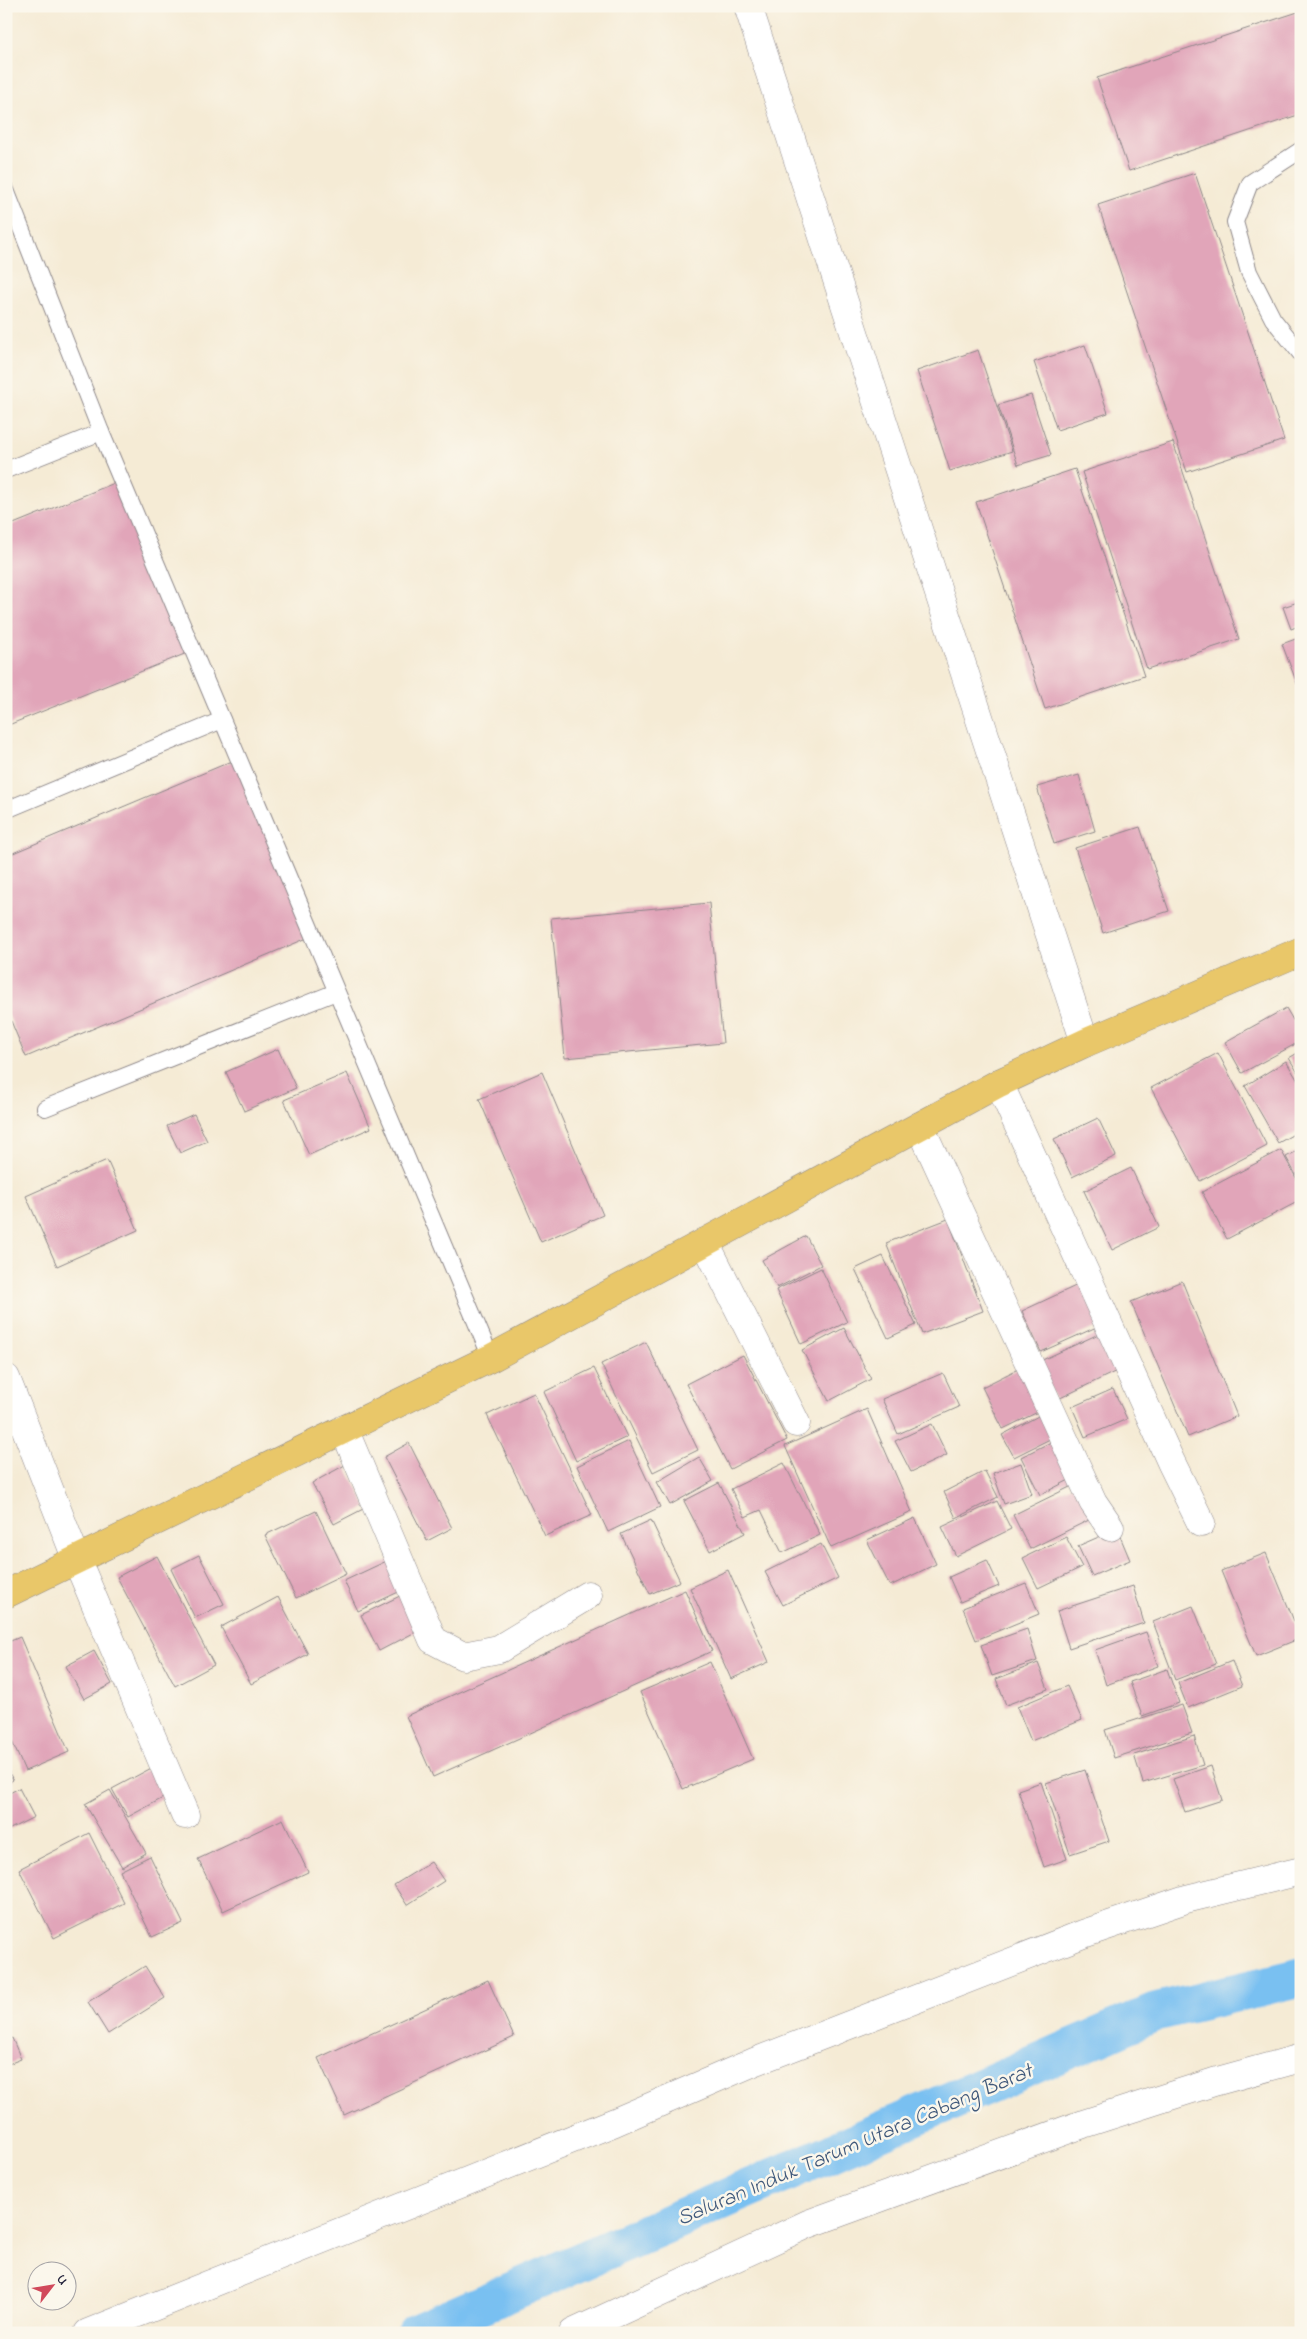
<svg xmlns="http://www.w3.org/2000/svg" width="1307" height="2339" font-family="'Indie Flower',sans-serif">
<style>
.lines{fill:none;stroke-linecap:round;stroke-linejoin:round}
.canal{stroke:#79c0f1;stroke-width:39}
.building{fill:#e1a5b9}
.service-casing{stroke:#8c8688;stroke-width:18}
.minor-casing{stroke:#8c8688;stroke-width:29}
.tertiary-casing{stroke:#8c8688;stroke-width:29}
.primary-casing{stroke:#8c8688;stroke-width:29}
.service{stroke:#fff;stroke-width:16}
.minor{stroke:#fff;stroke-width:28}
.tertiary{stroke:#fff;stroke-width:28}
.primary{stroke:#e9c769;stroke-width:28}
.labels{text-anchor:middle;stroke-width:5;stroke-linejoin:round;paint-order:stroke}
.water-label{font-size:22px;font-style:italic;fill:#40597b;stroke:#fbf7ec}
</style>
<rect width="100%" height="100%" fill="#fbf7ec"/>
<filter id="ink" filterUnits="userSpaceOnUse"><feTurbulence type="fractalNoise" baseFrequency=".02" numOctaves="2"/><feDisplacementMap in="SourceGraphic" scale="10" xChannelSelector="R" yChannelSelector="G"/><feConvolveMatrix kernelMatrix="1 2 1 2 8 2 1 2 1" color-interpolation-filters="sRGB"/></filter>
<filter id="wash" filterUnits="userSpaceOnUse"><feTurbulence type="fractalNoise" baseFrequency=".0096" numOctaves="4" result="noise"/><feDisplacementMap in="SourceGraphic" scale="20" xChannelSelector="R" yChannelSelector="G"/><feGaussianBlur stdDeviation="1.12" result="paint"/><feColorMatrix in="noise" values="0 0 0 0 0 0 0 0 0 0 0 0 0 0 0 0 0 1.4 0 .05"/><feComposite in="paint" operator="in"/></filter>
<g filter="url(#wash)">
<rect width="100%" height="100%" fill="#f5ebd5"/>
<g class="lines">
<polyline class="canal" points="416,2333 1155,2012 1301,1977"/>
</g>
<g id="blocks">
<g class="building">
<polygon points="1301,11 1301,114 1129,171 1097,78"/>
<polygon points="1195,173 1284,440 1187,472 1098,205"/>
<polygon points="1085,345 1108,413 1057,430 1034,362"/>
<polygon points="978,350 1012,451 950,471 917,371"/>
<polygon points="1031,395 1051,455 1018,465 998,405"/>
<polygon points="1173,442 1239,639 1147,669 1082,472"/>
<polygon points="1075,469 1144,676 1045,709 976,502"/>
<polygon points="117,482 187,653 6,726 6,527"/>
<polygon points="1301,601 1301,625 1291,629 1283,607"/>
<polygon points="1301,637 1301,694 1282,644"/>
<polygon points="237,759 312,936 26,1057 6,1009 6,856"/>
<polygon points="1079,775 1095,831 1054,844 1037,787"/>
<polygon points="1140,827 1169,911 1103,933 1075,848"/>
<polygon points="709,903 723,1043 565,1058 551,918"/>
<polygon points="1286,1008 1301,1034 1301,1041 1242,1073 1225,1042"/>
<polygon points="278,1049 296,1088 244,1111 226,1072"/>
<polygon points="1301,1051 1301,1078 1289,1058"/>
<polygon points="1218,1053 1267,1146 1200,1181 1151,1088"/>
<polygon points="1286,1061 1301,1086 1301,1130 1278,1143 1245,1086"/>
<polygon points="542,1072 603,1215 541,1242 479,1099"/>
<polygon points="347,1073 371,1128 309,1155 284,1100"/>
<polygon points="194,1114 207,1141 180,1153 167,1126"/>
<polygon points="1098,1118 1116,1156 1072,1177 1054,1139"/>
<polygon points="1301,1149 1301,1184 1286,1157"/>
<polygon points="1281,1150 1301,1187 1301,1200 1227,1239 1202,1192"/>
<polygon points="107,1160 138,1230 57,1266 26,1196"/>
<polygon points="1131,1168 1159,1227 1112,1250 1084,1191"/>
<polygon points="948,1219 983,1311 922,1334 886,1243"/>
<polygon points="806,1236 821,1265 777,1288 762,1260"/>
<polygon points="883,1256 916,1325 888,1338 855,1269"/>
<polygon points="821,1268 847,1322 801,1344 776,1290"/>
<polygon points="1182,1281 1237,1416 1188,1437 1131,1302"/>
<polygon points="1082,1283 1101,1325 1041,1352 1022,1311"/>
<polygon points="844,1328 871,1379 829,1401 802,1350"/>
<polygon points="1105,1331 1123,1368 1056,1400 1038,1362"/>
<polygon points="646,1342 698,1450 653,1472 601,1364"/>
<polygon points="743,1355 787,1440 730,1469 686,1384"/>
<polygon points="1024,1366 1046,1408 1003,1429 982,1387"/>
<polygon points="594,1368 627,1437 576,1461 544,1392"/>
<polygon points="943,1373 959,1407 898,1434 882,1399"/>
<polygon points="1113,1389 1127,1419 1085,1437 1072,1407"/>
<polygon points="534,1393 592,1515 545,1536 487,1415"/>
<polygon points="867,1409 912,1512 831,1548 785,1446"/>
<polygon points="1046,1412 1058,1435 1014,1457 1002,1435"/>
<polygon points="932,1424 947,1455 911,1472 895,1441"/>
<polygon points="1057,1439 1077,1476 1040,1495 1021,1457"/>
<polygon points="629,1441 660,1507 608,1532 577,1466"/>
<polygon points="409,1443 452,1528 427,1541 384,1457"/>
<polygon points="699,1457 713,1481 670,1505 657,1482"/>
<polygon points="784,1463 820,1535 782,1553 761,1510 745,1517 731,1489"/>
<polygon points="1021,1463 1032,1494 1004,1504 993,1473"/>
<polygon points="345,1465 367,1507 334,1524 312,1483"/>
<polygon points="985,1471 998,1497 956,1518 944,1492"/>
<polygon points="719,1483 745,1533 710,1551 684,1501"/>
<polygon points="1076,1484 1093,1518 1030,1549 1013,1515"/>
<polygon points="997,1501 1011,1529 956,1556 942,1527"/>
<polygon points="316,1511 346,1574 296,1598 265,1535"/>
<polygon points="915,1518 936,1564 890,1586 867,1540"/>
<polygon points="651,1520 680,1581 650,1594 621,1534"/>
<polygon points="1117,1529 1130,1560 1092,1576 1078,1546"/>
<polygon points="1066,1537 1082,1567 1038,1588 1023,1558"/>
<polygon points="821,1544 838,1578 783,1605 765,1572"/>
<polygon points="1266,1553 1301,1638 1256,1656 1221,1571"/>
<polygon points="199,1555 224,1604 195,1618 171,1569"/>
<polygon points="157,1556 214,1665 175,1686 117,1577"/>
<polygon points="393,1558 407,1588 358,1611 344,1581"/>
<polygon points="987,1560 999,1586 960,1602 949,1577"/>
<polygon points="728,1570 769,1662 731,1679 690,1588"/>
<polygon points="1026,1583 1039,1614 976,1640 963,1608"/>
<polygon points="1133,1586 1144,1623 1069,1648 1057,1611"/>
<polygon points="685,1590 712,1651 433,1777 406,1716"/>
<polygon points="408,1592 425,1627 379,1651 361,1615"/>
<polygon points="278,1597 308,1654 251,1684 221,1627"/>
<polygon points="1193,1606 1216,1664 1175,1680 1153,1622"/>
<polygon points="1027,1629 1037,1661 992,1676 981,1645"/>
<polygon points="1146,1632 1158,1666 1106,1685 1095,1650"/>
<polygon points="20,1637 69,1752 25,1771 6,1728 6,1643"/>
<polygon points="94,1651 112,1684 84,1699 66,1666"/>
<polygon points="1232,1661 1242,1686 1188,1708 1178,1683"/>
<polygon points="710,1662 753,1759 683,1789 640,1692"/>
<polygon points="1038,1663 1048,1689 1006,1705 996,1679"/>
<polygon points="1167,1669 1179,1703 1142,1716 1130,1682"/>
<polygon points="1067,1686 1082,1720 1031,1741 1017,1707"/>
<polygon points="1182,1705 1192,1733 1114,1758 1105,1730"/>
<polygon points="1194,1736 1203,1765 1143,1783 1134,1755"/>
<polygon points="159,1764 174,1792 128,1817 112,1789"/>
<polygon points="1211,1766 1222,1800 1185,1812 1173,1779"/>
<polygon points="6,1767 13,1780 6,1784"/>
<polygon points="1085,1770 1109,1841 1070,1854 1046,1783"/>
<polygon points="1041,1782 1067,1859 1044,1867 1018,1790"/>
<polygon points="19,1788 34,1817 6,1831 6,1795"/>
<polygon points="110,1790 146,1853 122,1867 85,1804"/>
<polygon points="283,1819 308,1872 223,1911 198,1859"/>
<polygon points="89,1833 124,1903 54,1938 19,1869"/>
<polygon points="150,1856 183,1923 152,1937 120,1871"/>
<polygon points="431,1862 444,1881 407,1905 394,1885"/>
<polygon points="145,1966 165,1998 108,2034 88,2002"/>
<polygon points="488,1980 514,2037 344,2115 318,2058"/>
<polygon points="12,2038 21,2059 6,2065 6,2040"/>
</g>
</g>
</g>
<g filter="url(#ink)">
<use href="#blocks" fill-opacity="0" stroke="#8c8688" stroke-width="1"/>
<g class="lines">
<g class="service-casing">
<g id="service">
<polyline points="1301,150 1250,183 1235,222 1249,272 1273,319 1301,354"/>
<polyline points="6,190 101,432 491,1358"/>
<polyline points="6,470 101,432"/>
<polyline points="6,810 222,720"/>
<polyline points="45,1108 336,992"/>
</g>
</g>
<g class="minor-casing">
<g id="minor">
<polyline points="999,1083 1171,1462 1201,1523"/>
<polyline points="920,1126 1093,1502 1110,1527"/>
<polyline points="705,1242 796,1423"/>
<polyline points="6,1378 76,1558 185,1815"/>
<polyline points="344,1429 433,1640 463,1656 499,1649 588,1595"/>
<polyline points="88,2333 615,2122 754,2062 1083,1934 1186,1899 1301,1871"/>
<polyline points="573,2333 808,2224 1083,2124 1214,2082 1301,2058"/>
</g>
</g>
<g class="tertiary-casing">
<polyline id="tertiary" points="748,6 1085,1043"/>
</g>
<g class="primary-casing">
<polyline id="primary" points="6,1594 491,1358 999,1083 1085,1043 1301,951"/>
</g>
<use href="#service" class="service"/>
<use href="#minor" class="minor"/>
<use href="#tertiary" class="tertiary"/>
<use href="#primary" class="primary"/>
</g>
</g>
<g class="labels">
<g class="water-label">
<text transform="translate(854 2143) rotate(-23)" y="8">Saluran Induk Tarum Utara Cabang Barat</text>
</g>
</g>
<rect width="1307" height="2339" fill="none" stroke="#fbf7ec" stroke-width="25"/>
<g transform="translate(52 2286) rotate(59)"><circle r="24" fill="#fbf7ec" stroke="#a4a2a5"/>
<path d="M0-4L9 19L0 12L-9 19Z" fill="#d1495b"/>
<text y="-8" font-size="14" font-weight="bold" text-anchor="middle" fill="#22223b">U</text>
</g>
</svg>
